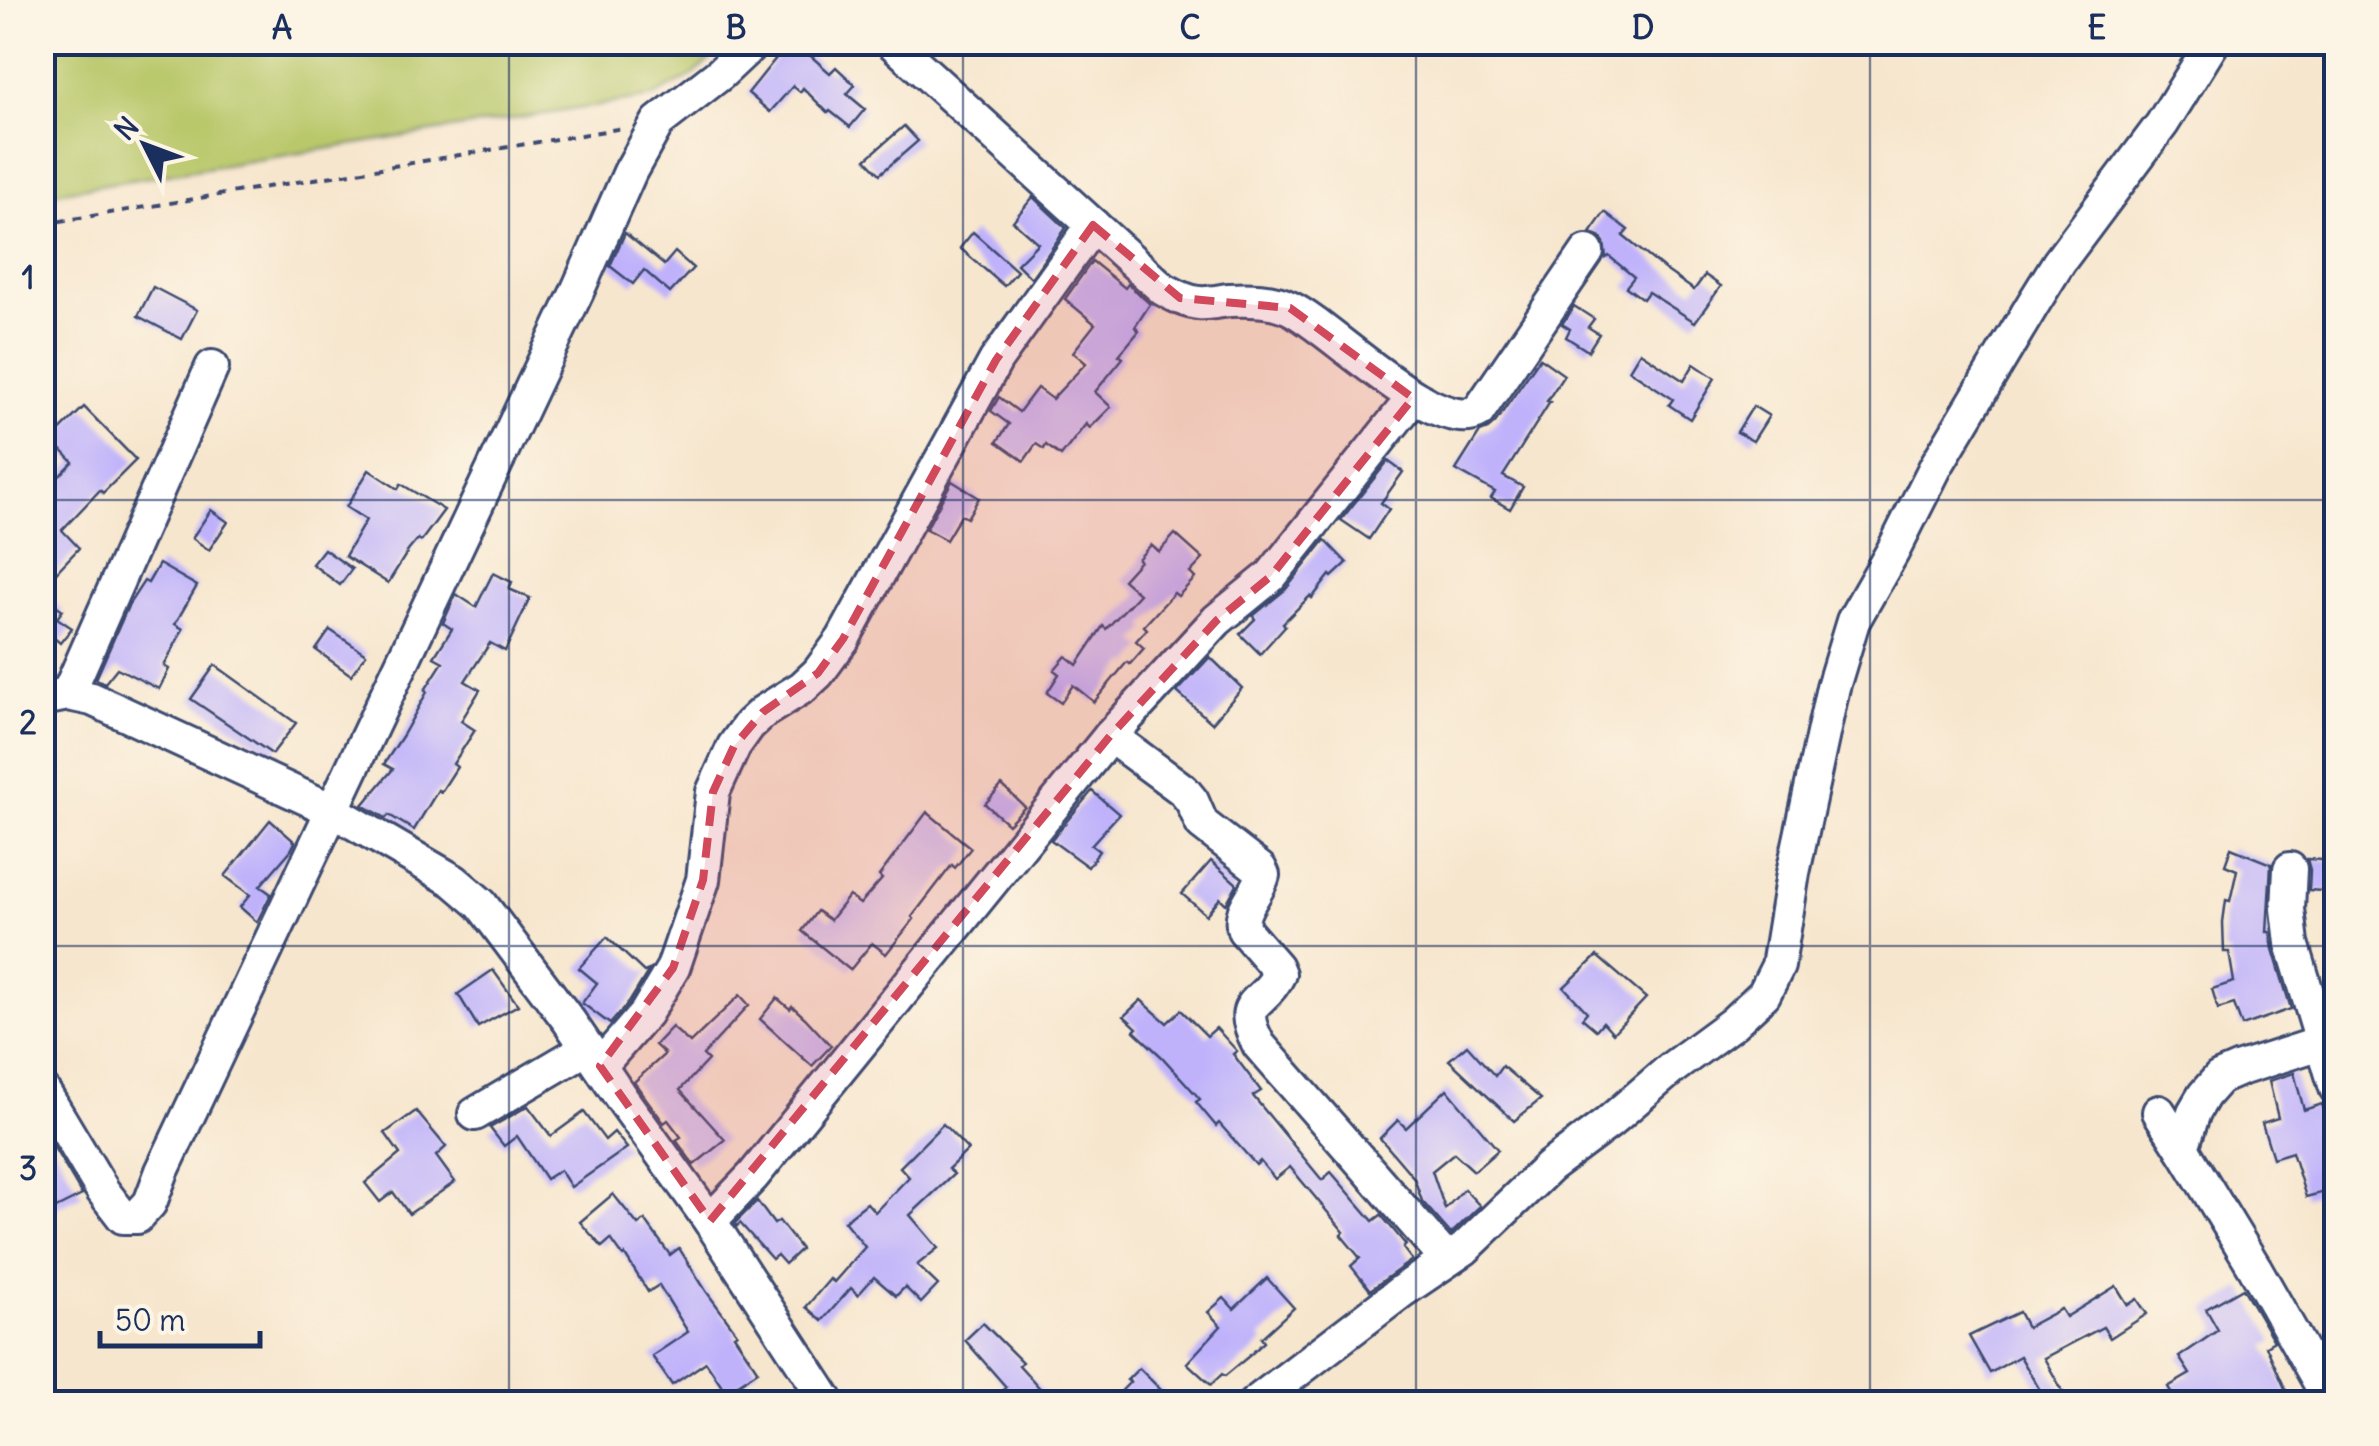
<svg xmlns="http://www.w3.org/2000/svg" width="2379" height="1446" font-family="Delius,sans-serif">
<style>
.green{fill:#b9c86a;stroke:#6a7c64;stroke-width:2.5}
.building{fill:#bfb2fb}
.lines{fill:none;stroke-linecap:round;stroke-linejoin:round}
.minor-casing{stroke:#3c4a6f;stroke-width:38}
.path{stroke:#3c4a6f;stroke-width:4;stroke-dasharray:8 8;stroke-linecap:butt}
.minor{stroke:#fff;stroke-width:32}
.marked{fill:#d1495b;fill-opacity:0.2;stroke:#d1495b;stroke-width:8;stroke-dasharray:20 12;stroke-linejoin:round}
.grid{fill:none;stroke:#1b2f5e;stroke-width:2.5;stroke-opacity:0.55}
.neatline{fill:none;stroke:#1b2f5e;stroke-width:4}
.grid-label{font-size:32px;text-anchor:middle;font-weight:bold;fill:#1b2f5e}
</style>
<rect width="100%" height="100%" fill="#fcf5e5"/>
<filter id="ink" filterUnits="userSpaceOnUse"><feTurbulence type="fractalNoise" baseFrequency=".01" numOctaves="2"/><feDisplacementMap in="SourceGraphic" scale="20" xChannelSelector="R" yChannelSelector="G"/><feConvolveMatrix kernelMatrix="1 2 1 2 8 2 1 2 1" color-interpolation-filters="sRGB"/></filter>
<filter id="wash" filterUnits="userSpaceOnUse"><feTurbulence type="fractalNoise" baseFrequency=".0048" numOctaves="4" result="noise"/><feDisplacementMap in="SourceGraphic" scale="40" xChannelSelector="R" yChannelSelector="G"/><feGaussianBlur stdDeviation="2.25" result="paint"/><feColorMatrix in="noise" values="0 0 0 0 0 0 0 0 0 0 0 0 0 0 0 0 0 1.4 0 .05"/><feComposite in="paint" operator="in"/></filter>
<g filter="url(#wash)">
<rect width="100%" height="100%" fill="#f7e6ce"/>
<polygon class="green" points="43,43 726,43 695,74 652,97 43,194"/>
<g id="blocks">
<g class="building">
<polygon points="789,42 795,42 830,73 836,67 855,85 847,94 865,109 850,127 830,111 828,113 803,88 800,92 793,86 770,112 748,93"/>
<polygon points="904,126 918,141 880,174 866,159"/>
<polygon points="1033,197 1066,228 1031,278 1017,264 1038,243 1013,221"/>
<polygon points="1605,212 1628,230 1623,236 1664,269 1694,290 1705,275 1721,286 1695,322 1648,292 1643,299 1626,287 1634,277 1609,256 1606,258 1604,242 1599,236 1590,233"/>
<polygon points="973,232 1017,271 1004,286 960,248"/>
<polygon points="625,233 664,265 675,252 693,268 670,293 644,270 633,284 610,266"/>
<polygon points="1092,261 1125,288 1128,284 1150,304 1135,327 1139,331 1119,355 1123,358 1095,392 1111,407 1090,428 1086,424 1061,456 1046,445 1044,449 1036,444 1024,461 997,442 1009,424 991,411 999,397 1019,412 1037,388 1052,399 1086,363 1073,352 1095,324 1065,299"/>
<polygon points="153,287 197,310 182,339 138,316"/>
<polygon points="1574,306 1594,319 1588,327 1599,334 1588,351 1566,337 1570,329 1562,324"/>
<polygon points="1640,352 1684,381 1694,364 1715,378 1690,419 1669,405 1673,399 1629,370"/>
<polygon points="1540,358 1564,375 1547,401 1550,402 1503,476 1523,487 1510,509 1491,498 1495,492 1456,470 1480,432 1488,429 1495,423"/>
<polygon points="1753,406 1769,416 1753,441 1737,432"/>
<polygon points="84,407 136,460 103,493 100,490 62,530 79,548 42,587 42,494 73,462 51,439"/>
<polygon points="1388,461 1403,472 1381,503 1389,509 1369,539 1341,520"/>
<polygon points="369,470 398,489 401,484 444,510 421,541 418,539 408,551 388,583 345,556 366,520 346,507"/>
<polygon points="952,481 979,498 967,518 961,515 946,540 926,529"/>
<polygon points="211,510 228,522 209,550 192,538"/>
<polygon points="1175,534 1203,559 1190,573 1195,578 1178,596 1174,593 1144,626 1147,629 1136,641 1144,648 1130,664 1127,662 1094,702 1073,685 1061,703 1047,693 1059,674 1054,670 1066,656 1077,665 1103,626 1106,629 1139,594 1123,580 1140,561 1138,559 1151,545 1159,552"/>
<polygon points="1325,540 1347,563 1332,577 1330,575 1312,598 1310,596 1283,623 1285,626 1260,654 1240,634 1255,619 1253,616 1286,589"/>
<polygon points="324,549 352,569 340,585 312,564"/>
<polygon points="159,564 197,586 175,624 183,629 164,666 169,669 159,689 117,668 105,683 96,679 129,604 144,581 148,583"/>
<polygon points="493,573 512,582 509,589 530,598 505,651 490,643 465,681 480,690 461,721 475,730 453,764 457,767 441,792 438,790 414,830 389,815 386,818 363,805 393,769 384,764 403,735 427,692 425,690 443,662 434,657 452,629 443,623 456,594 476,607"/>
<polygon points="42,596 63,610 57,618 72,628 60,643 47,632 42,638"/>
<polygon points="330,630 366,654 351,675 316,650"/>
<polygon points="1210,657 1242,688 1212,723 1177,692"/>
<polygon points="215,665 296,723 272,754 191,699"/>
<polygon points="1002,785 1025,807 1008,824 985,804"/>
<polygon points="1092,791 1119,814 1091,845 1099,851 1088,867 1051,840"/>
<polygon points="927,812 971,848 955,868 952,865 912,917 914,919 886,954 872,943 850,970 802,931 817,911 830,920 849,896 860,904 882,879 879,876"/>
<polygon points="270,820 295,842 291,850 260,886 271,894 257,922 240,907 250,895 225,876"/>
<polygon points="2231,848 2271,864 2267,932 2270,932 2273,949 2291,1009 2242,1026 2234,1004 2218,1009 2212,989 2234,982 2229,952 2224,952 2223,922 2226,900 2230,901 2237,870 2225,865"/>
<polygon points="2307,859 2336,861 2336,892 2309,890 2310,870"/>
<polygon points="1211,861 1237,884 1226,904 1220,898 1206,915 1182,894"/>
<polygon points="607,937 644,972 649,970 630,1001 610,1024 582,1003 597,983 579,968"/>
<polygon points="1597,956 1646,998 1613,1033 1603,1022 1596,1030 1582,1018 1587,1012 1564,987"/>
<polygon points="493,970 518,1005 478,1027 458,994"/>
<polygon points="740,995 749,1005 703,1055 708,1060 680,1090 725,1140 694,1165 676,1140 681,1137 668,1120 664,1123 634,1082 665,1054 655,1045 672,1027 690,1043"/>
<polygon points="777,998 790,1009 792,1006 805,1018 831,1046 812,1066 760,1019"/>
<polygon points="1141,1000 1167,1023 1181,1010 1207,1036 1216,1028 1237,1051 1233,1054 1261,1091 1253,1096 1322,1180 1331,1172 1373,1221 1381,1215 1406,1245 1403,1248 1412,1260 1370,1290 1351,1266 1360,1258 1341,1235 1344,1232 1290,1167 1275,1179 1260,1161 1256,1165 1219,1123 1216,1126 1196,1102 1200,1099 1162,1057 1134,1031 1137,1028 1124,1016"/>
<polygon points="1467,1045 1495,1076 1502,1066 1541,1099 1514,1121 1449,1060"/>
<polygon points="2294,1073 2304,1110 2322,1104 2336,1150 2336,1189 2306,1197 2292,1152 2273,1158 2262,1123 2278,1118 2269,1081"/>
<polygon points="1447,1089 1498,1150 1474,1171 1454,1153 1432,1171 1445,1209 1464,1189 1480,1206 1451,1234 1422,1201 1414,1178 1380,1138 1398,1120 1406,1128"/>
<polygon points="528,1106 551,1136 584,1112 605,1140 614,1132 627,1148 571,1187 560,1170 546,1179 517,1136 504,1146 490,1128"/>
<polygon points="416,1111 446,1147 436,1156 455,1182 409,1214 393,1192 380,1202 365,1183 400,1154 385,1133"/>
<polygon points="943,1124 968,1150 948,1169 954,1174 910,1215 938,1248 917,1265 938,1285 921,1303 905,1287 896,1296 874,1277 858,1295 851,1288 822,1321 806,1307 830,1279 834,1282 865,1247 844,1221 867,1203 875,1212 909,1177 900,1167"/>
<polygon points="49,1139 82,1195 42,1215 42,1142"/>
<polygon points="613,1194 638,1225 645,1220 670,1255 679,1248 706,1291 737,1333 734,1335 758,1371 726,1392 706,1362 672,1385 652,1356 688,1332 659,1285 648,1292 625,1255 623,1256 611,1239 602,1247 580,1222"/>
<polygon points="757,1201 774,1224 779,1221 801,1249 785,1264 777,1255 772,1259 740,1223 737,1226 735,1223"/>
<polygon points="1267,1278 1294,1308 1261,1338 1264,1342 1249,1356 1225,1376 1222,1374 1211,1385 1187,1363 1221,1326 1208,1312 1224,1298 1234,1309"/>
<polygon points="2116,1286 2128,1305 2137,1299 2147,1314 2110,1338 2103,1327 2044,1358 2070,1404 2048,1404 2020,1356 1990,1373 1969,1336 2019,1312 2027,1327 2061,1309 2066,1317"/>
<polygon points="2243,1288 2274,1341 2266,1346 2292,1404 2178,1404 2168,1387 2190,1374 2179,1357 2218,1330 2206,1309"/>
<polygon points="983,1323 1022,1362 1019,1365 1054,1404 988,1404 1006,1387 965,1340"/>
<polygon points="1139,1368 1175,1404 1109,1404 1130,1382 1127,1380"/>
</g>
</g>
</g>
<g filter="url(#ink)">
<use href="#blocks" fill-opacity="0" stroke="#3c4a6f" stroke-width="2.5"/>
<g class="lines">
<g class="minor-casing">
<g id="minor">
<path d="M892,42L1163,289C1174,295 1186,302 1199,303C1209,304 1220,301 1229,300C1249,299 1272,299 1290,308C1330,327 1436,436 1478,412L1587,252"/>
<polyline points="68,694 212,367"/>
<polyline points="42,699 68,694 92,699 332,810 454,881 481,904 569,1021 622,1099 710,1221 829,1404"/>
<path d="M1110,736L1183,790L1192,801L1202,824L1260,869L1263,875C1258,895 1237,910 1244,930L1276,967L1279,974C1263,1008 1234,998 1259,1045L1447,1260"/>
<polyline points="2290,869 2288,909 2292,943 2336,1088"/>
<polyline points="2324,1042 2240,1069 2219,1078 2204,1095 2194,1112 2182,1148 2255,1268 2332,1404"/>
<polyline points="600,1066 646,1013 673,968 703,880 713,792 734,746 749,725 763,712 803,687 818,673 843,639 996,360 1093,225"/>
<polyline points="42,1089 103,1191 123,1217 137,1217 150,1203 162,1171 576,294 630,172 658,122 720,74 754,42"/>
<polyline points="2159,1112 2182,1148"/>
<polyline points="475,1114 587,1048"/>
<polyline points="710,1221 753,1176 1110,736 1217,620 1271,576 1413,398"/>
<polyline points="1254,1404 1402,1291 1464,1249 1549,1167 1608,1123 1672,1068 1733,1023 1764,994 1778,966 1793,873 1833,687 1853,621 1893,551 1936,466 2033,304 2059,262 2162,124 2213,42"/>
</g>
</g>
<polyline class="path" points="43,224 623,128"/>
<use href="#minor" class="minor"/>
</g>
</g>
<path class="marked" d="M1093,225L1180,298L1290,308L1413,398L1271,576L1217,620L1110,736L710,1221L600,1066L673,968L703,880L713,792L734,746L763,712L818,673L843,639L996,360Z"/>
<path class="grid" d="M509,42V1404M963,42V1404M1416,42V1404M1870,42V1404M42,500H2336M42,946H2336"/>
<rect width="2379" height="1446" fill="none" stroke="#fcf5e5" stroke-width="110"/>
<g transform="translate(145 145) rotate(312)" stroke="#fcf5e5" stroke-width="8" paint-order="stroke">
<path d="M0-8L18 38L0 25L-18 38Z" fill="#1b2f5e"/>
<text y="-15" font-size="28" font-weight="bold" text-anchor="middle" fill="#1b2f5e">N</text>
</g>
<path d="M100 1331v15h160v-15" fill="none" stroke="#1b2f5e" stroke-width="5"/>
<text x="115" y="1331" font-size="30" fill="#1b2f5e" stroke="#fcf5e5" stroke-width="8" paint-order="stroke">50 m</text>
<rect x="55" y="55" width="2269" height="1336" class="neatline"/>
<g class="grid-label">
<text x="282" y="39">A</text>
<text x="736" y="39">B</text>
<text x="1190" y="39">C</text>
<text x="1643" y="39">D</text>
<text x="2097" y="39">E</text>
<text x="28" y="289">1</text>
<text x="28" y="734">2</text>
<text x="28" y="1180">3</text>
</g>
</svg>
